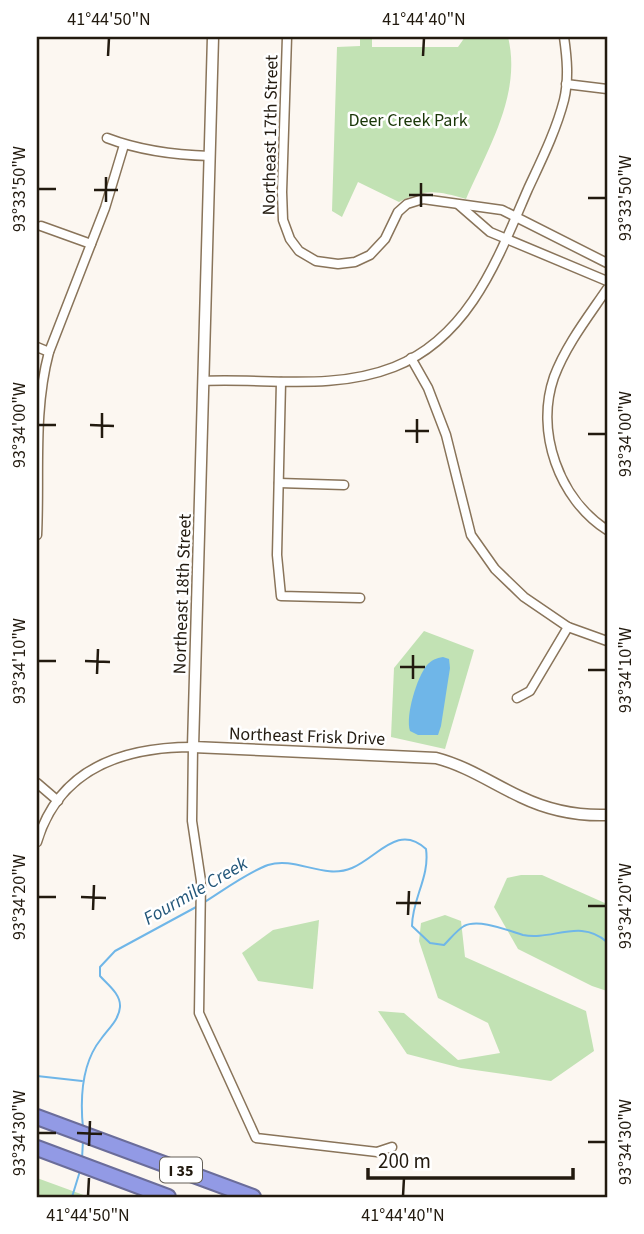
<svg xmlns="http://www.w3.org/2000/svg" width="644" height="1234" font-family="'Source Sans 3',sans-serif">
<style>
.green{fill:#c2e2b4}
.water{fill:#6fb6e8}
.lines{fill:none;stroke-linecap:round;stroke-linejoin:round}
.stream{stroke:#6fb6e8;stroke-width:2}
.minor-casing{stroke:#89745a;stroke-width:11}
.tertiary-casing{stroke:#89745a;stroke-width:13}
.motorway-casing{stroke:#6b6d9a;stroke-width:18}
.minor{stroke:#fff;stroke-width:8}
.tertiary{stroke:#fff;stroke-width:10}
.motorway{stroke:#929ae5;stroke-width:14}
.ticks{fill:none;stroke:#221a0f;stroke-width:2.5}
.labels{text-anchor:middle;stroke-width:5;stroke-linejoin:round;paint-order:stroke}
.shield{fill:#fff;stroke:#645f57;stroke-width:2}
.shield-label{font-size:16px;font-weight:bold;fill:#221a0f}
.park-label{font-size:18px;fill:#193607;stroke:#fff}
.street-label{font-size:18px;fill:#221a0f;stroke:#fff}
.water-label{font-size:19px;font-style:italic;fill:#225679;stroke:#fff}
.neatline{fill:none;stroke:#221a0f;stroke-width:2.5}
.ticks-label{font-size:18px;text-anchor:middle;fill:#221a0f}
</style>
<rect width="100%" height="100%" fill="#fcf7f1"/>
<g class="green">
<path d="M360,37H372V47H458L465,37H508C522,94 488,148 466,199C438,191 426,188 399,202L358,182L342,217L332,211L337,47L360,46Z"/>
<polygon points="424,631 474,650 445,749 391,737 394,668"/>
<polygon points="521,875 542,875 607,904 607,991 592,986 518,949 494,907 507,878"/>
<polygon points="445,915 461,921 465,957 586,1011 594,1051 551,1081 461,1068 407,1054 378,1011 404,1013 458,1060 500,1053 488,1023 438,998 419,941 421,923"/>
<polygon points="319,920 313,989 258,981 242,953 273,930"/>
<polygon points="37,1178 89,1197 37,1197"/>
</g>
<path class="water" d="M443,657L449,659L450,668L441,726L438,735H418L410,731C405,716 417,677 427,665C432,660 436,658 443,657Z"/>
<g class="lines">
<g class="stream">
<path d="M203,903C221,892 248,872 268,865C296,856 323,880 352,868C378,857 398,823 426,849C430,877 412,899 412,926L430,943L444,945C450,939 457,930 464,926C479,918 509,931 523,935C552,941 580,918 607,942"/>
<polyline points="37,1076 82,1081"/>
<path d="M83,1128C80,1098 81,1064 101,1039C108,1029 119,1020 120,1007C121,994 107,984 100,976V967L115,951L198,906"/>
<polyline points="82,1159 83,1140"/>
<polyline points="72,1197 80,1171"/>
</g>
<g class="minor-casing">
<g id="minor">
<polyline points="287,37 282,192 283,220 290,239 299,251 316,261 338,264 355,262 370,255 385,239 398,212 407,204 423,199 502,210 607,263"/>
<polyline points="566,84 607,89"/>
<path d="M107,138C141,151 174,155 210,156"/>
<polyline points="459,205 490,232 607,281"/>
<polyline points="41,226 91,244"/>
<path d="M607,289C588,317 566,345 554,377C535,432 559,499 607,530"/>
<polyline points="37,347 49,352"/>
<polyline points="411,358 428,388 446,435 471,535 495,569 524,597 568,627 607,641"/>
<path d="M203,381C267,378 333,391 394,367C470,337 498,258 528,189C541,161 556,131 564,100C569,79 567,58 564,37"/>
<polyline points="281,382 277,555 281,596 360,598"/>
<polyline points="279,483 344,485"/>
<path d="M37,535C40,474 33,412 49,352L105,208L124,145"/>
<polyline points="517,698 530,691 568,627"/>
<polyline points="37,783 58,801"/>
<path d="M37,842C59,768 124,747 193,747L192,821L201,881L199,1013L256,1138L377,1152L392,1147"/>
</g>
</g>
<g class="tertiary-casing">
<path id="tertiary" d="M213,37L193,747L436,758C467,766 493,784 521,797C548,810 577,816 607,815"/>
</g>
<g class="motorway-casing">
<g id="motorway">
<polyline points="37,1117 253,1197"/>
<polyline points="37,1148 168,1197"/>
</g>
</g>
<use href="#minor" class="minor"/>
<use href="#tertiary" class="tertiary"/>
<use href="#motorway" class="motorway"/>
</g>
<path class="ticks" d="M108,56L109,38M423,56L424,38M38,189H56M94,190H118M409,195H433M588,198H606M106,202V177M421,207V183M38,425H56M90,425L114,426M405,431H429M588,434H606M102,438V413M417,443V419M38,661H56M85,661L110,662M400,667H425M588,670H606M97,674L98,649M413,679V655M38,897H56M81,897L106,898M396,903H421M588,906H606M93,910L94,885M408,915L409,891M38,1133H56M77,1133L102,1134M588,1142H606M89,1146L90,1121M88,1196L89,1178M403,1196L404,1178"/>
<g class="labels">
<rect class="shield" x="160" y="1157.5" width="42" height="25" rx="5"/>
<g class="shield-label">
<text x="181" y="1176">I 35</text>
</g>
<g class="park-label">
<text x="408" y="126">Deer Creek Park</text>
</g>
<g class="street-label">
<text transform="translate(270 135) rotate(-89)" y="6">Northeast 17th Street</text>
<text transform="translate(182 594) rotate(-88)" y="6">Northeast 18th Street</text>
<text transform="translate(307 736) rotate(2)" y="6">Northeast Frisk Drive</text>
</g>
<g class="water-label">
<text transform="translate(195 890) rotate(-30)" y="7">Fourmile Creek</text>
</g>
</g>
<rect width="644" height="1234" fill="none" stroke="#ffffff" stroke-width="77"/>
<path d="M368 1168v10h205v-10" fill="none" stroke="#221a0f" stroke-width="3.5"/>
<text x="378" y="1168" font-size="21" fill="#221a0f" stroke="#ffffff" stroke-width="5" paint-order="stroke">200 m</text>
<rect x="38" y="38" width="568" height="1158" class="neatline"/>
<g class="ticks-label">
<text x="109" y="25">41°44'50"N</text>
<text x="424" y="25">41°44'40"N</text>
<text transform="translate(19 189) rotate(-90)" y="6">93°33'50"W</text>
<text transform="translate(625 198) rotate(-90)" y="6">93°33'50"W</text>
<text transform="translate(19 425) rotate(-90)" y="6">93°34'00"W</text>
<text transform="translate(625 434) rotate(-90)" y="6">93°34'00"W</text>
<text transform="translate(19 661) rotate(-90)" y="6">93°34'10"W</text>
<text transform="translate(625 670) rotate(-90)" y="6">93°34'10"W</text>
<text transform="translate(19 897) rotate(-90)" y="6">93°34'20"W</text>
<text transform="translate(625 906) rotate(-90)" y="6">93°34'20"W</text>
<text transform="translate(19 1133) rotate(-90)" y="6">93°34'30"W</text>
<text transform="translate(625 1142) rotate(-90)" y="6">93°34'30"W</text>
<text x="88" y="1221">41°44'50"N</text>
<text x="403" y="1221">41°44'40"N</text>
</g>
</svg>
